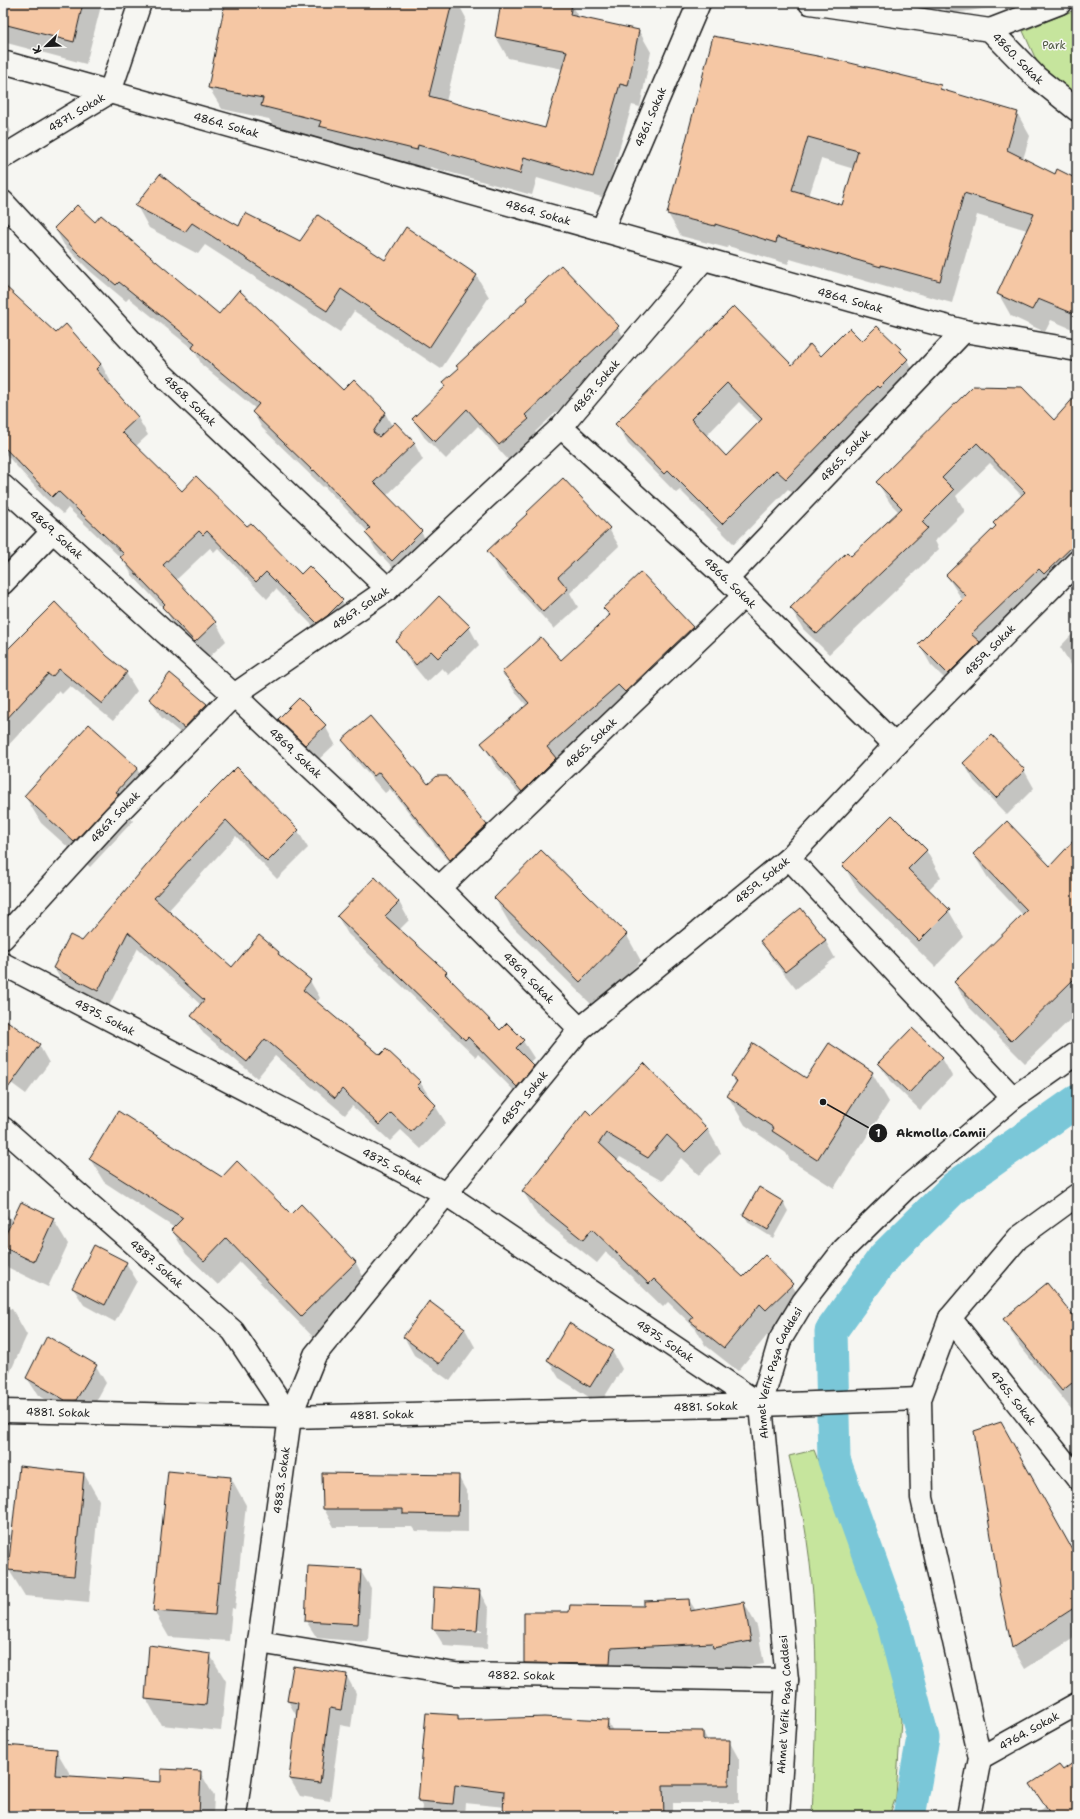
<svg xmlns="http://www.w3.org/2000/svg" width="1080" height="1819" font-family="'Shantell Sans',sans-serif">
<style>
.green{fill:#c6e59d;stroke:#71805c}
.shadow{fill:#0003;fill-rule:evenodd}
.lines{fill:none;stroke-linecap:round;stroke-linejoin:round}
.canal{stroke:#7ac7d8;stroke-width:33}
.building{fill:#f5c7a4;stroke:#1c1c1c;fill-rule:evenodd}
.minor-casing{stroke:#1c1c1c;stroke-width:25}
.minor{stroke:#f6f6f2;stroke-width:22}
.labels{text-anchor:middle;stroke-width:3;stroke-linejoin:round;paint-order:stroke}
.park-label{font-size:11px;fill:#4f5843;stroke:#f6f6f2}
.street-label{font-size:11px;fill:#1c1c1c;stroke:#f6f6f2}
.leader{fill:none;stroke:#1c1c1c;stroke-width:1.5}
.callout-dot{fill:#1c1c1c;stroke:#f6f6f2;stroke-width:1.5}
.mark-label{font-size:12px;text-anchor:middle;font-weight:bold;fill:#fff}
.callout-label{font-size:12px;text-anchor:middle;font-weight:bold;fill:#1c1c1c;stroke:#f6f6f2;stroke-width:3;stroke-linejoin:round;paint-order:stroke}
</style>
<rect width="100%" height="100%" fill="#f6f6f2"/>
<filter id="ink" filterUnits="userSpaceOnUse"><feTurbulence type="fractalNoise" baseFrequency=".025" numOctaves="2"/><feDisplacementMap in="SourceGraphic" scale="8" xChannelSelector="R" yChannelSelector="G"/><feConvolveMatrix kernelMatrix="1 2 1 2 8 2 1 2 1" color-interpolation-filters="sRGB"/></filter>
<g filter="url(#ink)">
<g class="green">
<polygon points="1077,9 1077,100 1043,75 1023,31"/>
<path d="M814,1450L879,1620L901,1720L896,1797L889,1816H812C816,1719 821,1617 804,1522C800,1500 794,1478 789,1456Z"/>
</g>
<g class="shadow">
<polygon points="3,3 115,3 114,9 101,6 86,64 3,42"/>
<polygon points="220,3 458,3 466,18 446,102 546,129 563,69 508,58 496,37 502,3 562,3 571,5 579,18 639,31 651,52 640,107 632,105 605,198 537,178 532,195 430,167 429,172 333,148 329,141 274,127 269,119 222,109 209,88 224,11"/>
<polygon points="891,3 935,3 894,8"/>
<polygon points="941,3 1008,3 1002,6 948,14"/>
<path d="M713,37L940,86L943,91L1017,113L1030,136L1023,159L1055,175L1077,180V331L1051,320L1045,332L1011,316L998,293L1027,230L977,215L952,303L894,287L893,289L790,259L788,264L728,246L727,248L681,236L668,214ZM821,159L854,169L842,206L809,196Z"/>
<polygon points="3,117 11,131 3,144"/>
<polygon points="191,200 239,227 385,261 476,275 489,297 441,369 354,311 340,332 205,245 198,254 149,228 137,206"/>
<polygon points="95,224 220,316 343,392 385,413 392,426 414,443 423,460 386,496 421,532 431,548 402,577 376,550 366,533 368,532 324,486 323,487 262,428 253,412 256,409 202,365 194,350 129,298 126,301 90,271 64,245 55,228"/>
<polygon points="3,285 56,334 101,364 111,382 108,384 138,418 148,435 136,446 182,492 247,528 301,576 342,601 352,619 327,640 276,589 267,599 218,548 214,552 210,548 176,580 216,623 226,641 206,660 174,625 166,611 132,575 124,561 68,508 63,514 44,497 3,451"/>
<path d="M734,308L792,367L862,343L877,328L901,350L919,380L798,498L788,489L734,544L680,490L676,493L628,444L617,424ZM739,402L760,423L726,458L706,436Z"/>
<polygon points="618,327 628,345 535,432 538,437 510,462 478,426 446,459 424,437 413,419 447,386 459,370 457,366"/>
<polygon points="973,387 1054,422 1077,396 1077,574 960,694 931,665 919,644 963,601 947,576 997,527 1022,496 990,463 956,496 965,511 935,541 939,549 829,654 803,629 791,608 851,557 899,512 890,503 878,483"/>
<polygon points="609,529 619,546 570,593 578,607 554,629 499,569 489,551"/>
<polygon points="3,544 22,574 3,594"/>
<polygon points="641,573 692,628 704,648 534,811 494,764 483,743 527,706 515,692 503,672 561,662 609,617 604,608"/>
<polygon points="469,627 479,645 449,675 442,668 427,682 408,659 398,641"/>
<polygon points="1077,629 1077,674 1060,647"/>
<polygon points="3,657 106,657 126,673 137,691 113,721 70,686 62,694 59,691 3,751"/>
<polygon points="170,675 207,705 217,723 195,745 161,717 151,699"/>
<polygon points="279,719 325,726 335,744 316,762 289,737"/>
<polygon points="344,741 428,785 486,825 496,843 461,877 390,789 385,793 354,758"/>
<polygon points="964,763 1024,770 1034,788 1007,815 974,781"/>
<polygon points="237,768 298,831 308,848 277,879 236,836 167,912 232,969 279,952 282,959 310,981 320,998 317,1002 381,1056 420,1082 446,1123 421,1149 401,1130 390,1141 352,1106 345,1115 275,1056 257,1078 203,1033 193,1016 201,1005 138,948 108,1008 64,985 54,968 82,942"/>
<polygon points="137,769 152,795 131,818 133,821 90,867 41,823 25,796"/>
<polygon points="1077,838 1077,1013 1025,1063 968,1006 955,983 1023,915 988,878 974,855 1050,867"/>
<polygon points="926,850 941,877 928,890 949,911 964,937 935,967 859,892 844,866"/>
<polygon points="495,898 626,934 641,961 595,1008 510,924"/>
<polygon points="399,902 409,920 399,930 447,973 452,983 500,1031 523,1041 534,1058 529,1063 543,1085 527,1104 478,1054 476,1057 348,934 338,917"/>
<polygon points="825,940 835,958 796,989 772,959 761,941"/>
<polygon points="3,1020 39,1045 49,1063 26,1094 3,1077"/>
<polygon points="912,1029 942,1058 952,1076 920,1110 890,1081 879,1064"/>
<polygon points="644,1065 708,1130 721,1153 699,1175 681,1158 662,1181 620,1157 617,1161 743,1278 792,1285 806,1308 780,1333 774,1327 738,1371 705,1345 696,1329 668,1302 663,1307 606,1252 597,1263 537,1215 523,1191 592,1116"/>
<polygon points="872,1073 889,1102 834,1188 790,1160 786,1153 745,1125 728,1096 736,1084 732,1076 807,1079"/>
<polygon points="90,1159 222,1178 291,1215 300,1206 356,1263 369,1287 315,1339 240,1262 218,1285 186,1254 172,1230 175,1228 104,1182"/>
<polygon points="783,1202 788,1211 773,1238 749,1223 744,1215"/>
<polygon points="3,1211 13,1221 53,1219 68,1244 48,1287 3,1265"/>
<polygon points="126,1263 137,1281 115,1322 84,1305 73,1288"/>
<polygon points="429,1303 465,1329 475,1347 450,1381 414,1355 404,1337"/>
<polygon points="3,1307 12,1309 27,1335 3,1388"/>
<polygon points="1004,1319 1077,1322 1077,1416 1019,1345"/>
<polygon points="612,1351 622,1369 600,1404 559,1378 548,1360"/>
<polygon points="96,1366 106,1383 87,1418 76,1417 38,1395 27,1378"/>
<polygon points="168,1472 231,1478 246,1505 235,1609 232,1608 229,1641 169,1637 154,1611"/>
<polygon points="84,1474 99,1500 89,1602 25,1596 9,1570"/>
<polygon points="458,1476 468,1494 468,1532 415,1531 412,1527 334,1527 324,1509"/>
<polygon points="1077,1557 1077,1636 1025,1669 1013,1648"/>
<polygon points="360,1570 371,1588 368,1642 317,1638 306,1621"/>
<path d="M479,1591L489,1609L487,1649L444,1646L433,1628ZM443,1628L482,1630V1632L443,1630Z"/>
<polygon points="689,1600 696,1611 744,1603 757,1626 764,1664 727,1670 724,1666 623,1671 538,1685 525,1662 570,1613 646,1607"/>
<polygon points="210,1655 226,1681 221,1731 161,1725 146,1698"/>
<polygon points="346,1675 356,1693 351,1727 340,1725 330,1801 300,1796 290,1779 297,1717 288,1701"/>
<polygon points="458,1716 460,1721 607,1721 613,1731 703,1732 708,1741 729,1741 739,1759 739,1803 673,1803 673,1816 504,1816 505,1807 465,1803 464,1816 421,1816 422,1806 419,1801"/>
<polygon points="3,1746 56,1750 70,1774 70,1777 162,1783 200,1772 214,1796 213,1816 3,1816"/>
<polygon points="1077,1761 1077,1816 1040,1816 1038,1812 1045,1807 1032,1784 1062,1771"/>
</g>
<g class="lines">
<polyline class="canal" points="909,1816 923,1738 893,1623 834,1460 831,1331 884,1257 955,1187 1077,1101"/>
</g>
<g class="building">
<polygon points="3,3 83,3 74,42 3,24"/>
<polygon points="225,3 452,3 429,96 545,128 567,51 495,37 501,3 572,3 570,15 639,30 628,86 620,84 593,177 524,157 520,174 418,145 417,150 319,126 321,121 261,106 263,98 208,88"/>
<path d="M713,36L838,60L941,85L940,89L1018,112L1007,150L1055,174L1057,169L1077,179V315L1038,299L1032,310L997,294L1034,214L964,193L940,281L881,265V267L777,237L776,243L715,224V226L667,214ZM808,137L858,151L842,205L792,190Z"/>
<polygon points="160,174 191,199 239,226 245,213 300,241 318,215 385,260 406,227 477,275 429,348 341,289 327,311 192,223 185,232 135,206"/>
<polygon points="77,205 95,222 101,215 219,314 239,290 343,390 354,379 386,412 373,432 379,437 395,422 415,443 374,482 422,531 392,561 365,533 370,528 314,470 313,471 252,412 259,404 192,348 195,343 119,282 116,285 79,254 54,228"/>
<polygon points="561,265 619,326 525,415 529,419 499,445 467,409 435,442 412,419 446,386 443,382 459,368 456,366 527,300 526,298"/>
<polygon points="3,284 56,333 66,324 101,364 96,369 138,417 122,432 182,491 196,476 247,526 251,523 301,574 309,566 343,600 327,616 317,623 266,572 256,582 207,531 203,535 199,531 163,565 216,622 195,642 162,607 165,604 120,557 124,554 58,491 52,497 3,446"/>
<path d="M734,306L792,365L810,344L821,356L849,328L862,341L877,326L901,349L900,351L908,359L879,388L877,386L786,479L776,470L722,524L668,470L664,474L615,424ZM727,383L762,419L726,456L691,419Z"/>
<polygon points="973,386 1022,387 1054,420 1077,394 1077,542 1044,574 1039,569 971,634 980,642 948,674 918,644 966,596 946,575 996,526 993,523 1025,492 977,443 942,478 954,490 922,522 928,528 817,634 790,608 847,552 851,556 902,508 876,482"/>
<polygon points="563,478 610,528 558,577 568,589 543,612 487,551 527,514 526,513"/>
<polygon points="641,572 693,627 625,692 618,685 547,747 556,758 522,792 481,743 529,703 502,672 541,637 561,660 610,615 603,608"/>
<polygon points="439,596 470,626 438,658 431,651 416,665 396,641"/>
<polygon points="55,602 107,656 127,672 102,704 59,669 52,677 48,674 3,723 3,654"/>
<polygon points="170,673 207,704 184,728 149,699"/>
<polygon points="299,698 326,725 305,745 278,719"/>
<polygon points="370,716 428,784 437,776 447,776 487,825 450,860 379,772 374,776 342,740"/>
<polygon points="89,724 138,768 116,792 119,794 74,842 24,796"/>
<polygon points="992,735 1025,770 996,798 963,763"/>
<polygon points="237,767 299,830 267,862 226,820 154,898 232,967 259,935 279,952 278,954 311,980 303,990 380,1055 386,1049 421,1082 417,1086 436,1105 411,1132 391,1113 379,1125 342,1089 335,1098 265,1039 247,1062 191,1016 204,1000 128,932 98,991 53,968 70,935 82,941 192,812"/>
<polygon points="892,815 927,850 908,869 950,910 919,941 842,865"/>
<polygon points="1007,821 1050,866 1077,837 1077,976 1011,1041 954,982 1027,910 973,854"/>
<polygon points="541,850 627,934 580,982 494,898"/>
<polygon points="375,877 399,902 385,916 447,972 445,974 500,1030 507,1023 524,1040 516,1048 534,1066 517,1087 468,1037 465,1040 337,916"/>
<polygon points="801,908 826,940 785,972 760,941"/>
<polygon points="3,1018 40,1044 3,1095"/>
<polygon points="912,1028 943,1057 909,1093 878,1063"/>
<polygon points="753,1043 806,1078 829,1043 873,1072 817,1160 772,1131 774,1128 727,1096 737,1081 731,1076"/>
<polygon points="644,1063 708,1129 685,1152 667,1135 648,1158 606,1133 599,1143 743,1277 765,1255 793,1284 766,1310 760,1304 724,1348 690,1321 693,1317 654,1279 649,1284 592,1229 583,1240 522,1191 586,1110 591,1115"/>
<polygon points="118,1111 222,1177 237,1161 291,1214 301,1204 356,1262 301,1316 226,1238 204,1261 171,1230 183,1218 89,1159"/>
<polygon points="759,1187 784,1202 768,1230 743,1215"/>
<polygon points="21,1202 54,1218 34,1262 3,1247 3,1240"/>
<polygon points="94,1245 127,1262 105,1305 72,1288"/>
<polygon points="1047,1283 1077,1320 1077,1379 1062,1391 1003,1319"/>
<polygon points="429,1301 465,1328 439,1364 403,1337"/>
<polygon points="569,1323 613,1350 590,1387 547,1360"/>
<polygon points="47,1336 97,1365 76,1400 65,1400 26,1378"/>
<polygon points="1001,1422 1077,1558 1077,1606 1012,1648 1000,1592 974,1431"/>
<polygon points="19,1466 84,1473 74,1576 8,1570"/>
<polygon points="168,1471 231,1477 220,1583 218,1582 215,1615 153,1611"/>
<polygon points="322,1473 459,1475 458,1515 403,1514 403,1509 323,1509"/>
<polygon points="308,1566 361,1569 358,1624 305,1621"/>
<polygon points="434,1587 480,1590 477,1631 432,1629"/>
<polygon points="689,1599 690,1611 744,1602 751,1641 713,1648 712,1643 611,1648 610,1664 524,1663 524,1612 569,1612 570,1605 644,1606 644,1601"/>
<polygon points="149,1645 211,1654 206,1705 145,1699"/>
<polygon points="293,1666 347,1674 341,1710 330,1708 320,1783 289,1779 298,1703 287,1701"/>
<polygon points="426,1713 458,1715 458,1720 544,1717 608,1720 607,1730 703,1731 703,1740 730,1740 729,1785 663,1785 664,1816 503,1816 504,1791 455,1785 453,1804 418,1801"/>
<polygon points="3,1745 57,1749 55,1775 161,1782 161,1769 201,1771 199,1816 3,1816"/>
<polygon points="1077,1760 1077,1816 1052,1816 1030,1784 1059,1765 1063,1770"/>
</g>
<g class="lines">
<g class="minor-casing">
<g id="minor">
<path id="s1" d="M810,3L990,30L1036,77L1077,110"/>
<polyline points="990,30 1060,3"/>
<path id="s2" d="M3,62L918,319L964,331L1077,350"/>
<path id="s3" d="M3,157L110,92L140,3"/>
<path id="s4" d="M3,202L160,372L388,589"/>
<path id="s5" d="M602,230L699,3"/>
<path id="s6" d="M561,427L727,579L895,745"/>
<path id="s7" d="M3,486L234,695L439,888L580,1029"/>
<path id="s8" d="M727,579L964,331"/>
<polyline points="3,583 53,531"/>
<polyline points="789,858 1013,1098"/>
<path id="s9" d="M439,888L743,597"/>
<path id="s10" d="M3,938L114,817L234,695L388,589L561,427L703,260"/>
<path id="s11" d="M3,964L446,1194L761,1405"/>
<path id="s12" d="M3,1128L233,1331L290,1417"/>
<path id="s13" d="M950,1318L1077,1478"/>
<path id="s14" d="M3,1411L290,1417L761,1405L920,1399"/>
<path id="s15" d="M259,1642L455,1674L787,1680"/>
<path id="s16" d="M980,1758L1077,1704"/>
<path id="s17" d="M235,1816L290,1417L315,1355L580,1029L789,858L895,745L1077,562"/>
<path id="s18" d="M778,1816L787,1680L761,1405L780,1340L803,1302L844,1249L906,1188L1013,1098L1077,1053"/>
<polyline points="969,1816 980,1758 922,1498 920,1399 950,1318 1018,1238 1077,1195"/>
</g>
</g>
<use href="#minor" class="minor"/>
</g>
</g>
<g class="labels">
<g class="park-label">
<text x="1054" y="49">Park</text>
</g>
<g class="street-label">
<text dy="4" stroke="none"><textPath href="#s1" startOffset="222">4860. Sokak</textPath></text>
<text dy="4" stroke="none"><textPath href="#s3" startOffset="86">4871. Sokak</textPath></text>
<text dy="4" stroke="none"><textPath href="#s5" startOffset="123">4861. Sokak</textPath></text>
<text dy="4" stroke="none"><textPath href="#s2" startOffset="232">4864. Sokak</textPath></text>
<text dy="4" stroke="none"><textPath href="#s2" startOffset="556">4864. Sokak</textPath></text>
<text dy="4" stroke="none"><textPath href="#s2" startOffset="880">4864. Sokak</textPath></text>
<text dy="4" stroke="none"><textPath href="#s10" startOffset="813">4867. Sokak</textPath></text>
<text dy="4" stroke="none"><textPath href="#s4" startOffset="273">4868. Sokak</textPath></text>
<text dy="4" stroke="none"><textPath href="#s8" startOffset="171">4865. Sokak</textPath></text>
<text dy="4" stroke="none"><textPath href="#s7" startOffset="72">4869. Sokak</textPath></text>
<text dy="4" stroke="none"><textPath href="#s6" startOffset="230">4866. Sokak</textPath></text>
<text dy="4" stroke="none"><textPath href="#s10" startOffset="489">4867. Sokak</textPath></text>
<text dy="4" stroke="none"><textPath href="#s17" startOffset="1449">4859. Sokak</textPath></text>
<text dy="4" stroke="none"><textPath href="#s9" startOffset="210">4865. Sokak</textPath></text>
<text dy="4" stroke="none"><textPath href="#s7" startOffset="396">4869. Sokak</textPath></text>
<text dy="4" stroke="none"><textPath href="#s10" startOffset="165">4867. Sokak</textPath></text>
<text dy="4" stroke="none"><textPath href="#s17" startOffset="1125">4859. Sokak</textPath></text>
<text dy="4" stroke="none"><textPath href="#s7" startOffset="720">4869. Sokak</textPath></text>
<text dy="4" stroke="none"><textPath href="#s11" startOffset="115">4875. Sokak</textPath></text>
<text dy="4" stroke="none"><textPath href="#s17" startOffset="801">4859. Sokak</textPath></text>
<text dy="4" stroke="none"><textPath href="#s11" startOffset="439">4875. Sokak</textPath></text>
<text dy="4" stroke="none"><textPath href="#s12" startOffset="205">4887. Sokak</textPath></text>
<text dy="4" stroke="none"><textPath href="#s11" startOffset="763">4875. Sokak</textPath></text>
<text dy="4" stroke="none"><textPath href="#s18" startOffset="448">Ahmet Vefik Paşa Caddesi</textPath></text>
<text dy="4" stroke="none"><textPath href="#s13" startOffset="102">4765. Sokak</textPath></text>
<text dy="4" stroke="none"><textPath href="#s14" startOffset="703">4881. Sokak</textPath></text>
<text dy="4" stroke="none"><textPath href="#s14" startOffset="55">4881. Sokak</textPath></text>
<text dy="4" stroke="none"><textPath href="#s14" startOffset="379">4881. Sokak</textPath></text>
<text dy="4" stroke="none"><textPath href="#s17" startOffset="339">4883. Sokak</textPath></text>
<text dy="4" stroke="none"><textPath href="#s15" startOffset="265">4882. Sokak</textPath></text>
<text dy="4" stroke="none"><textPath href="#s18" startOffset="112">Ahmet Vefik Paşa Caddesi</textPath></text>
<text dy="4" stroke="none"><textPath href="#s16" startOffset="56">4764. Sokak</textPath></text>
</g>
</g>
<path class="leader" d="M823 1102L878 1133"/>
<g class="callout-dot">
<circle cx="823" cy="1102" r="4"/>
<circle cx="878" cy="1133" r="10"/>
</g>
<g class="mark-label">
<text x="878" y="1137">1</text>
</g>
<g class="callout-label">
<text x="941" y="1137">Akmolla Camii</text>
</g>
<rect width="1080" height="1819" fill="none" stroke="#f6f6f2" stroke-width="16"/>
<rect x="8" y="8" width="1064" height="1803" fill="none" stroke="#1c1c1c" stroke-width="1.5" filter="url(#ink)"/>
<g transform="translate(46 46) rotate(247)" stroke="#f6f6f2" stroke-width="3" paint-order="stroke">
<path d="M0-3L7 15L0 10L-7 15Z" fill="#1c1c1c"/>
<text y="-6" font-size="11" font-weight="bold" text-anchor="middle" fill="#1c1c1c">K</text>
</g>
</svg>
